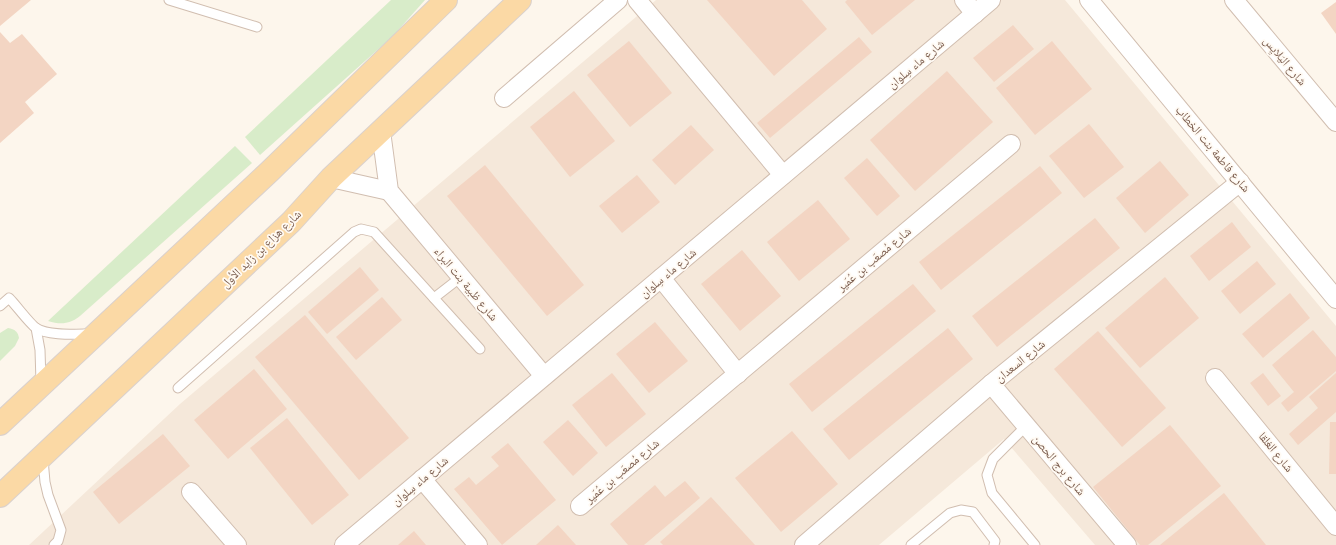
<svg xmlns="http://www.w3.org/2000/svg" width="1336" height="545" font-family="'Fira Sans','Noto Naskh Arabic',sans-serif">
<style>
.residential{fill:#f5e8da}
.green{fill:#d8ecc9}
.building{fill:#f3d5c3}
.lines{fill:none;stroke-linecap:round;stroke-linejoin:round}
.lane-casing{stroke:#d1beb0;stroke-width:11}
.street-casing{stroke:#d1beb0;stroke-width:20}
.primary-casing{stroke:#dad1cd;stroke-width:24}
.lane{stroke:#fff;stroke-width:9}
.street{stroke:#fff;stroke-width:18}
.primary{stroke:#fbd9a5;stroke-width:22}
.labels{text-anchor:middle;stroke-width:3.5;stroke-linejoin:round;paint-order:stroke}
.street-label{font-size:12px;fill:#7a5c4d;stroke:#fffaf3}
</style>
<rect width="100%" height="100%" fill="#fdf6ec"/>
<polygon class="residential" points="656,0 1065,0 1336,326 1336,545 1095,545 1004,439 879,545 29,545 180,404"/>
<g class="green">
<polygon points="391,0 425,0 393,36 260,155 245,137"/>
<path d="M235,146L252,163L80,316C70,324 61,325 48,321Z"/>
<path d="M8,328C15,329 18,332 19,338L15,346L0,361V333Z"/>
</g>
<g class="building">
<polygon points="0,0 31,0 0,26"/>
<polygon points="707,0 802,0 827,29 774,76"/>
<polygon points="847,0 915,0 872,35 845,2"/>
<polygon points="1336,2 1336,34 1321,13"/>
<polygon points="1013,25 1034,49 994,82 973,58"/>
<polygon points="0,32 10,43 22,34 57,74 25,102 34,113 0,143"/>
<polygon points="859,37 872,52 770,138 757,123"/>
<polygon points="629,41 672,93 630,127 587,75"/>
<polygon points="1052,41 1092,89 1035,135 996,88"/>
<polygon points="947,71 993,122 915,191 870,140"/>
<polygon points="574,91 615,141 570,177 530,127"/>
<polygon points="1089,124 1124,167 1084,198 1049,156"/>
<polygon points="691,125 714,150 675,185 652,160"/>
<polygon points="867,158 900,196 877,216 844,178"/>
<polygon points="1160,161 1189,195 1145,233 1116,198"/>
<polygon points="485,165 584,285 547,316 447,196"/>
<polygon points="1040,166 1062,193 941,290 919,262"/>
<polygon points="637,175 660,202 622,233 599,206"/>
<polygon points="818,200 850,239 799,281 767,242"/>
<polygon points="1095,218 1120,248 997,347 972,316"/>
<polygon points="1232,222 1251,247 1209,281 1190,256"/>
<polygon points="742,250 781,296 740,331 701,284"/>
<polygon points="1257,261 1276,284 1240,314 1221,291"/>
<polygon points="360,267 379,290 327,334 308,312"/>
<polygon points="1165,277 1199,318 1140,368 1105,328"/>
<polygon points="913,284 936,311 812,412 789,384"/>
<polygon points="1290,293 1310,318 1263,358 1242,334"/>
<polygon points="382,297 402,320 356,360 336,337"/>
<polygon points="305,315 409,438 359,480 255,357"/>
<polygon points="655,322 688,361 649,393 616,354"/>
<polygon points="948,328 973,359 849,460 823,429"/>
<polygon points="1313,330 1336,357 1336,371 1288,412 1281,403 1294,392 1272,365"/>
<polygon points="1098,331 1166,408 1122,447 1054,369"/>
<polygon points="254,369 287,409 228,459 194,420"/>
<polygon points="612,373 646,414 606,447 572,405"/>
<polygon points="1263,373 1281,396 1268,406 1250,383"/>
<polygon points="1336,373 1336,412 1298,445 1289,434 1318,408 1309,397"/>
<polygon points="287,418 349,495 312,525 250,448"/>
<polygon points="568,420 598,453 573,476 543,442"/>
<polygon points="1330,422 1336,422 1336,474 1329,474"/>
<polygon points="1170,425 1221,486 1148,545 1140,545 1093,487"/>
<polygon points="792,431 838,484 781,532 735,478"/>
<polygon points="163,434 190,466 119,524 93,492"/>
<polygon points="508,443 556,500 502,545 454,489 469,477 476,485 499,466 491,457"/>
<polygon points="685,481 700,498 644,545 628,545 610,524 655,485 665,497"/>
<polygon points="1224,493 1266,545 1160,545"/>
<polygon points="711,497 755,545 663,545 660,542"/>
<polygon points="558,525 576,545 536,545"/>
<polygon points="414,531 426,545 398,545"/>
</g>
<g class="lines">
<g class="lane-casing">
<g id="lane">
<polyline points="169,0 257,27"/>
<polyline points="434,298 461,277"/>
<path d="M0,306L9,298C16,305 29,323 36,328C48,336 77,334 91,334"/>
<polyline points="36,328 40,350 41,382"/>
<polyline points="178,388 354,232 361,229 374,232 480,349"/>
<polyline points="1026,426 993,459 987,475 992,493 1035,545"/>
<polyline points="43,459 45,482 48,495 61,530 58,541 54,545"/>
<polyline points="911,545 950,513 961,510 973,512 995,541 994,545"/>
</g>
</g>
<g class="street-casing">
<g id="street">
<polyline points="637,0 783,175"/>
<polyline points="964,0 975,14"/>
<polyline points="1089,0 1336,299"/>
<polyline points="1234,0 1336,122"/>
<polyline points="504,98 618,0"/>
<polyline points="381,131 389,191 544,376"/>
<polyline points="331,178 389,191"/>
<polyline points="661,278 738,374"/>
<polyline points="1215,378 1336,526"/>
<polyline points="991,384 1127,545"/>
<polyline points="422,479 478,545"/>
<polyline points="191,492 237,545"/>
<polyline points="580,506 1011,144"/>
<polyline points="344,545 991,0"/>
<polyline points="804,545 991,384 1240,182"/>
</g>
</g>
<g class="primary-casing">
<g id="primary">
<polyline points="0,424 269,172 446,0"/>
<polyline points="0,496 291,222 331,178 520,0"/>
</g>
</g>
<use href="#lane" class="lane"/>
<use href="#street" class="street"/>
<use href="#primary" class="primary"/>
</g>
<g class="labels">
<g class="street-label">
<text transform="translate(1285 61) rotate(50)" y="4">شارع اليَلايِس</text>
<text transform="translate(916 64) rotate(-40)" y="4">شارع ماء سِلوان</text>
<text transform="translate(1213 149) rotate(50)" y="4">شارع فاطمة بنت الخطاب</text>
<text transform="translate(261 249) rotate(-44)" y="4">شارع هزاع بن زايد الأول</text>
<text transform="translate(874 259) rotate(-40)" y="4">شارع مُصعَب بن عُمَير</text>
<text transform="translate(668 273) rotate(-40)" y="4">شارع ماء سِلوان</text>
<text transform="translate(466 284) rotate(50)" y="4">شارع ظبية بنت البراء</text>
<text transform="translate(1020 361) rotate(-39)" y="4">شارع السعدان</text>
<text transform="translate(1276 452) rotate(51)" y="4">شارع الغلقا</text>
<text transform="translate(1059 465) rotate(50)" y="4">شارع برج الحصن</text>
<text transform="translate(622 471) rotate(-40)" y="4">شارع مُصعَب بن عُمَير</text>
<text transform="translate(420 481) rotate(-40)" y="4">شارع ماء سِلوان</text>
</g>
</g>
</svg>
